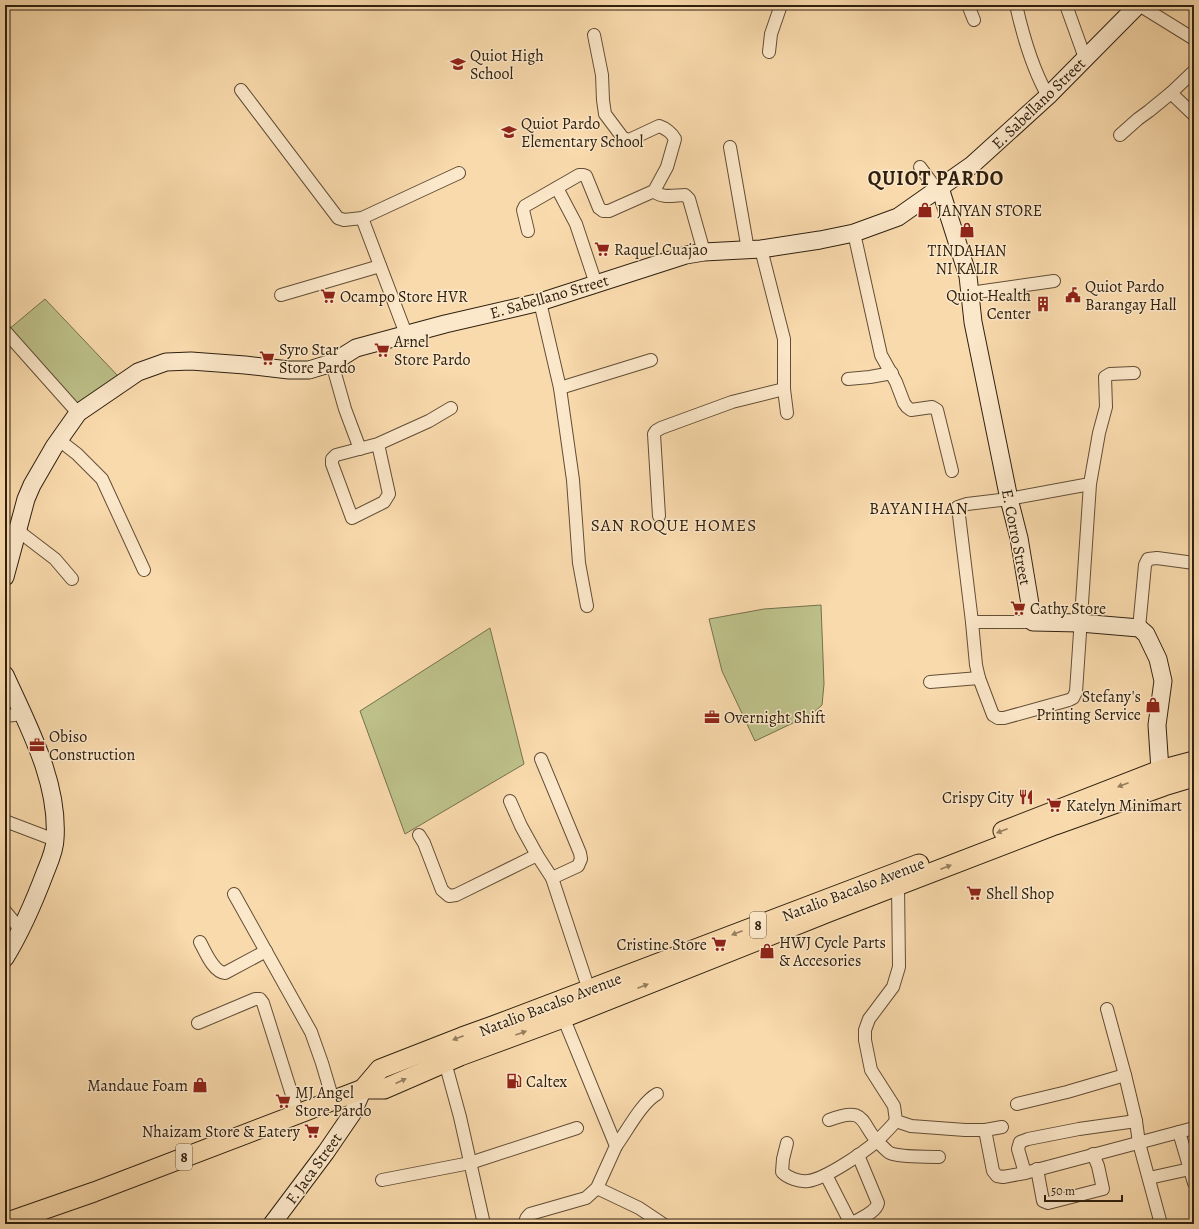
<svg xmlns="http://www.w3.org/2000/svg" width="1199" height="1229" font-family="Alegreya,serif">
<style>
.green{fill:#bdc089;stroke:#76704c}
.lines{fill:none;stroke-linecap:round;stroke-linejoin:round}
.street-casing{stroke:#624e36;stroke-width:14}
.secondary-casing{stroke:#2f200f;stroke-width:19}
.primary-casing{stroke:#2f200f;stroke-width:21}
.street{stroke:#fbe7c9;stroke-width:12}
.secondary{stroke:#fbe7c9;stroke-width:17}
.primary{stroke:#f9daac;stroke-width:19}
.oneway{fill:#947d5e}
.labels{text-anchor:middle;stroke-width:3;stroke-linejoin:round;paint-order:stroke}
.shield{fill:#fbe7c9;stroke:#6c5c47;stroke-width:1}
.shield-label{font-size:15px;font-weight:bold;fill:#2f200f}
.poi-label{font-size:16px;fill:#2f200f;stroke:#fbe7c9;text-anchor:start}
.street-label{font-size:16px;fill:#2f200f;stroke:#fbe7c9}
.neighbourhood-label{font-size:17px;letter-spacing:1px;fill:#2f200f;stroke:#fbe7c9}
.district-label{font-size:20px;font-weight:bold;letter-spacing:1px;fill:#2f200f;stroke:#fbe7c9}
</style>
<rect width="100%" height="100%" fill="#f9daac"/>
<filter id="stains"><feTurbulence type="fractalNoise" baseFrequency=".005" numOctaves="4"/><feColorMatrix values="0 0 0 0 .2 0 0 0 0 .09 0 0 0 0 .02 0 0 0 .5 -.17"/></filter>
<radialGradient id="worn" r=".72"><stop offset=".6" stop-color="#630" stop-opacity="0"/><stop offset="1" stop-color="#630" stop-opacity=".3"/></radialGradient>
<g class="green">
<polygon points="45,299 118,376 77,404 8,330"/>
<polygon points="821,605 824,684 822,705 812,714 755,741 722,671 709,619 764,609"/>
<polygon points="490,628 524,764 405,834 360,711"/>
</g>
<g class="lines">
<g class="street-casing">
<g id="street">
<polyline points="968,5 974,20"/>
<path d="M1016,5C1023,36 1032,68 1048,96"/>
<polyline points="1066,5 1085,58"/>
<polyline points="1139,5 1194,39"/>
<polyline points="769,52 771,34 781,5"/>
<polyline points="241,90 338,218 344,220 362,218 459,173"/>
<polyline points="1171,93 1194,115"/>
<polyline points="1120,135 1138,119 1149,111 1171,93 1194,71"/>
<polyline points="730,147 748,250"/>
<polyline points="920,167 937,190"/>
<polyline points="557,188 576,224 596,284"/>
<path d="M654,191C661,199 675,195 685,195L689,199L704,252"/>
<polyline points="362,218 406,334"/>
<path d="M528,231L523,210L525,206L579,175H583L586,176L599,208L603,211H609L654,191L667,167L675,139C672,133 665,128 659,126L629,140L623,138L605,114L603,100L602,75L594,35"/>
<polyline points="854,233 881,355 896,382 904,403 907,407 911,410 932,407 937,410 952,471"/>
<polyline points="761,249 784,339 784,389 787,413"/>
<polyline points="970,293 1054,281"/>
<polyline points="281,295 380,266"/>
<polyline points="540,302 560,388 573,480 579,563 587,606"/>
<polyline points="5,331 78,413"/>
<polyline points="332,363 345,409 360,449"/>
<polyline points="848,379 870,377 892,373"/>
<polyline points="560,388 651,360"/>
<polyline points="59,440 77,454 102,479 144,570"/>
<polyline points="378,444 389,494 384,502 352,518 332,464 332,459 336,455 378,444 429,421 451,408"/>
<polyline points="1090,484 1009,499 967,504 958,507 972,622 976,665 979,678 993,715 998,718 1004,718 1069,700 1073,698 1076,692 1090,484 1099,433 1106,407 1105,377 1110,374 1134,373"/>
<polyline points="659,516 654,434 656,431 661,428 732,402 784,389"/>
<polyline points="17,530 55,559 72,579"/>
<polyline points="972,622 1033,622"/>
<polyline points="1139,628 1145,565 1148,559 1157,558 1194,563"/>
<polyline points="930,682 979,678"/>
<polyline points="5,716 23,714"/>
<polyline points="541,759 580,853 581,859 578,866 552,878"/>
<polyline points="510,801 521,826 537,855 552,878 589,990"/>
<polyline points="5,821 55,840"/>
<polyline points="419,835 424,843 442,890 449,896 456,895 537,855"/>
<polyline points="898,886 899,967 893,987 869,1019 865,1030 865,1040 871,1070 894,1106 896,1121 911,1126 965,1130 985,1130 1002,1127"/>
<polyline points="234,894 311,1032 322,1063 333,1100"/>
<polyline points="5,911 20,929"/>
<path d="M200,942C205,951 213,972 225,973L266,951"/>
<polyline points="1107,1009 1125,1075 1136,1121 1139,1143 1161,1224"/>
<polyline points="198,1023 255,999 260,999 263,1003 298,1114"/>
<polyline points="445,1062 460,1117 484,1224"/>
<polyline points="1017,1104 1067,1092 1125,1075"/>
<path d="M829,1120C870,1104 859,1127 883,1147C885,1149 888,1152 890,1153C902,1158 926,1156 939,1157"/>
<polyline points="985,1130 993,1171 997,1176 1003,1177 1025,1173 1194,1128"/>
<polyline points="1179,1132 1194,1183"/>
<path d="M787,1143L783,1159L782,1172C788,1178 799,1182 808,1181C825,1179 863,1153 877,1141C883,1135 890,1128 896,1121"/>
<path d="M616,1146C627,1131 642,1102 657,1094"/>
<polyline points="1037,1169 1043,1201 1048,1203 1103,1189 1098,1166 1093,1154"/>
<polyline points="1025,1173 1018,1149 1020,1142 1028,1139 1079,1129 1136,1121"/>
<path d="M826,1175L849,1220L852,1222L856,1221C863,1217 876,1212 878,1203L858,1155"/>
<polyline points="1149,1178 1190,1169"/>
<polyline points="382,1180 470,1163 577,1128"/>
<polyline points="597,1188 639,1208 663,1224"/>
<path d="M525,1224C525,1219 527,1217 530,1214L586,1198L597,1188L616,1146L561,1012"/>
</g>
</g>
<g class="secondary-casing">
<g id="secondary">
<polyline points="940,188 968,276 973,322 1009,499 1019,538 1033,622 1080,623 1139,628 1146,634 1158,659 1163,681 1157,725 1160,770 1163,784"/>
<polyline points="5,577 26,499 32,485 54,447 78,413 138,372 166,362 191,361 245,365 289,370 309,370 332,363 356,348 445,324 540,302 686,255 704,252 761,249 820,240 854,233 898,217 972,165 1048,96 1138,5"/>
<path d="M5,675C28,726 59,782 55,839C55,850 49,863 45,873C34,902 21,932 5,958"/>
<polyline points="272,1224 326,1152 352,1114 363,1089"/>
</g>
</g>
<g class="primary-casing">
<g id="primary">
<polyline points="1003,831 1160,770 1194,761"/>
<polyline points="363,1089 380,1069 462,1037 490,1027 919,864"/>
<polyline points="5,1223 94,1192 363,1089 384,1089 460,1056 563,1018 829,912 1055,825 1164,786 1194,777"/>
</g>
</g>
<use href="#street" class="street"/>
<use href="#secondary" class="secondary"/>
<use href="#primary" class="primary"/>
</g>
<defs><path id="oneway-solid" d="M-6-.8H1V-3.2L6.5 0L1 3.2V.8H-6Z"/></defs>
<g class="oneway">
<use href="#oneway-solid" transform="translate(1123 785) rotate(159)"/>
<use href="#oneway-solid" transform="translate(1002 831) rotate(159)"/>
<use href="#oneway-solid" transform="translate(946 867) rotate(-21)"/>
<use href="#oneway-solid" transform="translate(737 933) rotate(159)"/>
<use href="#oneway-solid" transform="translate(643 986) rotate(-21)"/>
<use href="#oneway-solid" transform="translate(521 1033) rotate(-20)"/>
<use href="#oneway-solid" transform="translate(458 1038) rotate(159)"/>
<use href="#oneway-solid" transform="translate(401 1081) rotate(-24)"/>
</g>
<defs>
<g id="school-bare" transform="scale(1.2)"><path d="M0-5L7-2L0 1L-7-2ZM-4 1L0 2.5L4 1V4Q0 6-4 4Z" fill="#8f2418" stroke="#fbe7c9" stroke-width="2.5" paint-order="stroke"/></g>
<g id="shop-bare" transform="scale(1.2)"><path d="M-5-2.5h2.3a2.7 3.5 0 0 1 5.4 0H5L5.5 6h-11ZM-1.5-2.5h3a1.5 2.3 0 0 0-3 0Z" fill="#8f2418" stroke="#fbe7c9" stroke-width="2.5" paint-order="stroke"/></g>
<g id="supermarket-bare" transform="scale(1.2)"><path d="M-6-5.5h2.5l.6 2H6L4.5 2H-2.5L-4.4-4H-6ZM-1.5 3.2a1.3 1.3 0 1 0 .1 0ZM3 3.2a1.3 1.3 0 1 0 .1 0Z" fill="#8f2418" stroke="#fbe7c9" stroke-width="2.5" paint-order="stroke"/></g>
<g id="civic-bare" transform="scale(1.2)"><path d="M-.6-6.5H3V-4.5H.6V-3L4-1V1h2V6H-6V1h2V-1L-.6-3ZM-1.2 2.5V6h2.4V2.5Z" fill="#8f2418" stroke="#fbe7c9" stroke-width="2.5" paint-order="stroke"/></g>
<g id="building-bare" transform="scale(1.2)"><path d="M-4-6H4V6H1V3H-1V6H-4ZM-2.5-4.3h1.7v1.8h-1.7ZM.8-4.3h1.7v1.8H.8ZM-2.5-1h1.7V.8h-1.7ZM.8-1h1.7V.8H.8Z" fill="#8f2418" stroke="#fbe7c9" stroke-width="2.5" paint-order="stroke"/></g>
<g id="office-bare" transform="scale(1.2)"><path d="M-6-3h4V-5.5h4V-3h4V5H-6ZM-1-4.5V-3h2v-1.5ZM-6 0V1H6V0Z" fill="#8f2418" stroke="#fbe7c9" stroke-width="2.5" paint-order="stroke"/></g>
<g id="restaurant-bare" transform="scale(1.2)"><path d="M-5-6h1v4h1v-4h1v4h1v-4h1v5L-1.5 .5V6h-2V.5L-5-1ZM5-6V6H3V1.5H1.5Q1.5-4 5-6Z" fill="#8f2418" stroke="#fbe7c9" stroke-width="2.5" paint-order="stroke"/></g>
<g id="fuel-bare" transform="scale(1.2)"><path d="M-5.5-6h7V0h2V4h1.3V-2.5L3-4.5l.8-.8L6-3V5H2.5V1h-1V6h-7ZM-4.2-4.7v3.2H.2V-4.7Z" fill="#8f2418" stroke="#fbe7c9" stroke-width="2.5" paint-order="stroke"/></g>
</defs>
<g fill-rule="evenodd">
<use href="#school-bare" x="458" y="64"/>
<use href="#school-bare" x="509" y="132"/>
<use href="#shop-bare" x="925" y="210"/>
<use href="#shop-bare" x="967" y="230"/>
<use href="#supermarket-bare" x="602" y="249"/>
<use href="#civic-bare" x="1073" y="295"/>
<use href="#supermarket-bare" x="328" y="296"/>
<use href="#building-bare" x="1043" y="304"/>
<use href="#supermarket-bare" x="382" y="350"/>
<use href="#supermarket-bare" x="267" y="358"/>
<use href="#supermarket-bare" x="1018" y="608"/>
<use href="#shop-bare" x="1153" y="705"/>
<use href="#office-bare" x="712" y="717"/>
<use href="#office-bare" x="37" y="745"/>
<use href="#restaurant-bare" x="1026" y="797"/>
<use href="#supermarket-bare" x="1054" y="805"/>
<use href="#supermarket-bare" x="974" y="893"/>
<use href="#supermarket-bare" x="719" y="944"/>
<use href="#shop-bare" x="767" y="951"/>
<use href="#fuel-bare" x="514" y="1081"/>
<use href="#shop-bare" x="200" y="1085"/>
<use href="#supermarket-bare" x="283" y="1101"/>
<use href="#supermarket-bare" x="312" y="1131"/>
</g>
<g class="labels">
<g class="shield">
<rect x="750" y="912" width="16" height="26" rx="3"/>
<rect x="176" y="1144" width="16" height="26" rx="3"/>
</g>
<g class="shield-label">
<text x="758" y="930">8</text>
<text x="184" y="1162">8</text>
</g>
<g class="poi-label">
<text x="470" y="61">Quiot High<tspan x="470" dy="18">School</tspan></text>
<text x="521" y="129">Quiot Pardo<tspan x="521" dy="18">Elementary School</tspan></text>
<text x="937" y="216">JANYAN STORE</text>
<text x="614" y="255">Raquel Cuajao</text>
<text x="967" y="256" text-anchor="middle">TINDAHAN<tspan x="967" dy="18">NI KALIR</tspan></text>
<text x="1085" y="292">Quiot Pardo<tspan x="1085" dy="18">Barangay Hall</tspan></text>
<text x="1031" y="301" text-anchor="end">Quiot Health<tspan x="1031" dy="18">Center</tspan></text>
<text x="340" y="302">Ocampo Store HVR</text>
<text x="394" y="347">Arnel<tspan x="394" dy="18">Store Pardo</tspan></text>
<text x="279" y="355">Syro Star<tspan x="279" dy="18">Store Pardo</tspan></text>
<text x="1030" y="614">Cathy Store</text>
<text x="1141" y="702" text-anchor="end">Stefany's<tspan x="1141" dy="18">Printing Service</tspan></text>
<text x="724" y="723">Overnight Shift</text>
<text x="49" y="742">Obiso<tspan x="49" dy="18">Construction</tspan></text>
<text x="1014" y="803" text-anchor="end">Crispy City</text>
<text x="1066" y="811">Katelyn Minimart</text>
<text x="986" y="899">Shell Shop</text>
<text x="779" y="948">HWJ Cycle Parts<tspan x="779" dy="18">&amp; Accesories</tspan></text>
<text x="707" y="950" text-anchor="end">Cristine Store</text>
<text x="526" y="1087">Caltex</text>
<text x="188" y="1091" text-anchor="end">Mandaue Foam</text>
<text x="295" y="1098">MJ Angel<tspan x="295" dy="18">Store Pardo</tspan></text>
<text x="300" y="1137" text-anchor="end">Nhaizam Store &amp; Eatery</text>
</g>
<g class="street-label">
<text transform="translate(1038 103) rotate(-44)" y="6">E. Sabellano Street</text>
<text transform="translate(549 296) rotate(-16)" y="6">E. Sabellano Street</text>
<text transform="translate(1017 537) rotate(79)" y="6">E. Corro Street</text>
<text transform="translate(853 889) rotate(-21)" y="6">Natalio Bacalso Avenue</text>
<text transform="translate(550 1004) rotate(-21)" y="6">Natalio Bacalso Avenue</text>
<text transform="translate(313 1168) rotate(-54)" y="6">F. Jaca Street</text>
</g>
<g class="neighbourhood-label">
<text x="919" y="514">BAYANIHAN</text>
<text x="674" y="531">SAN ROQUE HOMES</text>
</g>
<g class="district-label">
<text x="936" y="185">QUIOT PARDO</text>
</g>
</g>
<rect width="1199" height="1229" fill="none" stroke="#f9daac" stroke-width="20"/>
<rect x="6" y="6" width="1187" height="1217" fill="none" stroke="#2f200f" stroke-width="2"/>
<rect x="10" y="10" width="1179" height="1209" fill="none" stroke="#2f200f"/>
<path d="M1045 1195v6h77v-6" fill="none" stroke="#2f200f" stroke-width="2"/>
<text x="1051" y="1195" font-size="12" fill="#2f200f" stroke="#fbe7c9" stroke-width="3" paint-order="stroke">50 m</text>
<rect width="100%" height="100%" filter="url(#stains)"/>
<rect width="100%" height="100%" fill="url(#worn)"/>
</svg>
